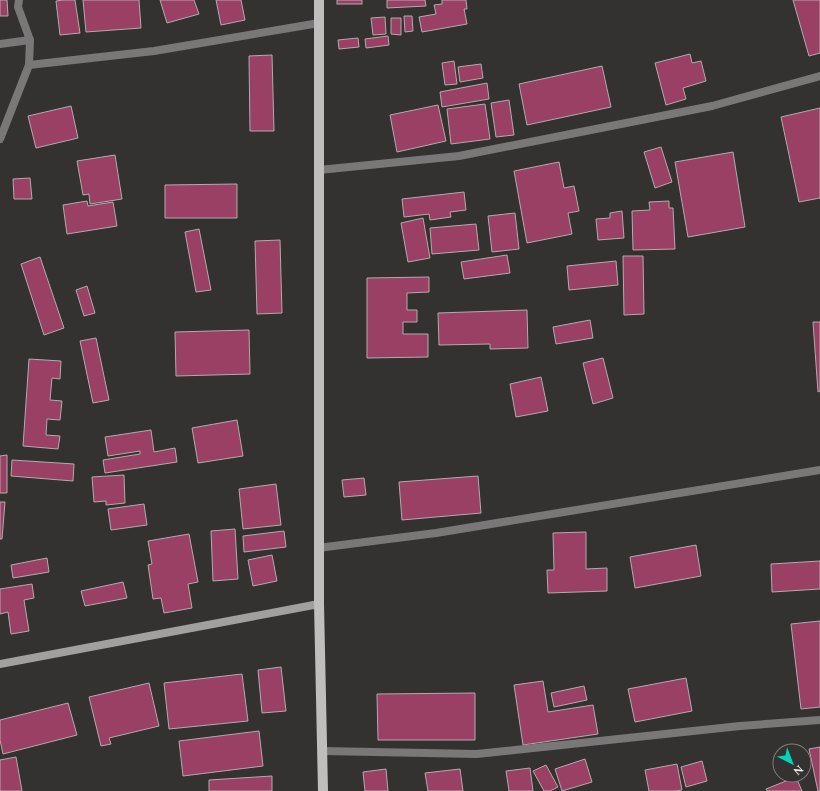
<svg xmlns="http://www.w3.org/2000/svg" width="820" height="791" font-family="Spectral,serif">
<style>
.building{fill:#9a4064;stroke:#b0acad}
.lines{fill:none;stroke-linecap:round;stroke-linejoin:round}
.street{stroke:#797778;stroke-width:8}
.secondary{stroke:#a19f9f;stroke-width:8}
.primary{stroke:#c0bdbe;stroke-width:10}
</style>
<rect width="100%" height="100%" fill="#343131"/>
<g class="building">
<polygon points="0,0 7,0 8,16 0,16"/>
<polygon points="63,0 75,0 80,33 60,35 56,1"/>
<polygon points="83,0 139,0 141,28 86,32"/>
<polygon points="160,0 194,0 199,14 167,23"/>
<polygon points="216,0 241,0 245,20 221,25"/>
<rect x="337" y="0" width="25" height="4"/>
<polygon points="387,0 425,0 426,6 387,8"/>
<polygon points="442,0 466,0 467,9 464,9 467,24 422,32 419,17 436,14 434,5 442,4"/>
<polygon points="793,0 820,0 820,53 809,56"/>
<polygon points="404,16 412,16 413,31 405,32"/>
<polygon points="385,17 386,34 373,35 371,18"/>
<polygon points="391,18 401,18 401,35 391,34"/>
<polygon points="388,36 389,45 366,48 365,39"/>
<polygon points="358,38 359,47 339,49 338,40"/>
<polygon points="690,54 692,63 701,61 706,81 683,88 686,99 666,105 655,63"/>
<polygon points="272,55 274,131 250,131 249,56"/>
<polygon points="454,61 457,84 445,85 442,63"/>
<polygon points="481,64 483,78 460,82 458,67"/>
<polygon points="602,66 611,107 527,125 519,84"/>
<polygon points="487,83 489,99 442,107 440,92"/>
<polygon points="509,100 514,135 496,137 491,103"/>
<polygon points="485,104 490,139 451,144 447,109"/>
<polygon points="438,105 446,141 397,152 390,115"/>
<polygon points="71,106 78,138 36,148 28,116"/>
<polygon points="820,108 820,198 799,202 781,117"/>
<polygon points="661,147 672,182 655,188 644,152"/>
<polygon points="733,152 745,227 688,237 675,162"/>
<polygon points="115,155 122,199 90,204 89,194 83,195 77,161"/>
<polygon points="559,162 564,188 574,186 579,211 568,213 572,234 527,243 514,171"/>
<polygon points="30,178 32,199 14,199 13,179"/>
<polygon points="237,184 237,218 165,218 165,185"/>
<polygon points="464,192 466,210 450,212 451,217 430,220 429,214 404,217 402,199"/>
<polygon points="87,201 88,206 113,202 117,226 67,234 63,205"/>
<polygon points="669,201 669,208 673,208 675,249 633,250 632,211 650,210 649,202"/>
<polygon points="622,211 624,238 598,240 596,219 610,218 610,213"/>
<polygon points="515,213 519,249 492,252 488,216"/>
<polygon points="423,218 430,258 408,262 401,223"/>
<polygon points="476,224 479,250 432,254 430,228"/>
<polygon points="199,229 211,290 196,292 185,232"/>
<polygon points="280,240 282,313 257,314 255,241"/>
<polygon points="507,255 510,273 464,279 461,262"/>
<polygon points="623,256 643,256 644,314 624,315"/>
<polygon points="40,257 64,328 44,335 21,264"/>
<polygon points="616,261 618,285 569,290 567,266"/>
<polygon points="429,277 429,292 407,293 407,310 417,310 417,322 403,322 403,334 428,334 428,357 367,358 367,278"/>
<polygon points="87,286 95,313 84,316 76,290"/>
<polygon points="527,310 528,348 490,349 490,344 439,345 438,313"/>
<polygon points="590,320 593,338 556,344 553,327"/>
<polygon points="813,322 820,322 820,391 818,392"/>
<polygon points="249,330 250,374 176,376 175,332"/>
<polygon points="96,338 109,400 93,403 80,341"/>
<polygon points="603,358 613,398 593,404 583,363"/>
<polygon points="29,359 61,361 60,379 52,378 50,400 62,401 60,420 47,419 46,435 60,436 58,449 23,446"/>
<polygon points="541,377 548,411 516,417 510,384"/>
<polygon points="237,420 243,456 198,463 192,428"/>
<polygon points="151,430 154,452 175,448 177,462 105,473 103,460 140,454 140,451 108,456 105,437"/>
<polygon points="7,455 7,493 0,493 0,456"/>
<polygon points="12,460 74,464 73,481 11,476"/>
<polygon points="124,475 125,503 106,505 106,501 94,502 92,477"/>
<polygon points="478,476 481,513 402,520 399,482"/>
<polygon points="364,478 366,495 344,497 342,480"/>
<polygon points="276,484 281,525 243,529 239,489"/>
<polygon points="0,502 5,502 2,539 0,539"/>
<polygon points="144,504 147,525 111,530 108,509"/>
<polygon points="235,529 238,579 213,581 211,531"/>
<polygon points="284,531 286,547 244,552 243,536"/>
<polygon points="586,532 586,569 607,568 607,591 548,593 547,570 554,570 553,533"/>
<polygon points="189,534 198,582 188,584 192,608 164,613 161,598 153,599 148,565 152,564 148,541"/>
<polygon points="696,545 701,576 635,588 630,557"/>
<polygon points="272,555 277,581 253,586 248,560"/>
<polygon points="47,558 49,572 13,578 11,565"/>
<polygon points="820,561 820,589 772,592 771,564"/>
<polygon points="123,582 127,598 85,606 81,591"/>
<polygon points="32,584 34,598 24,600 29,631 11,634 8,612 0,614 0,589"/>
<polygon points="820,621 820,707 801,709 791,624"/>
<polygon points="281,667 286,711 262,713 258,670"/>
<polygon points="242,674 248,721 169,729 164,683"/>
<polygon points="686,678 692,711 635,722 628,689"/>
<polygon points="543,681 548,712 593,705 598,734 523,745 514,685"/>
<polygon points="149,683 159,726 109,738 111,744 101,746 89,697"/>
<polygon points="584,686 587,700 554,707 551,693"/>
<polygon points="475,693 475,740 378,740 377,694"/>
<polygon points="68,703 77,735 3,754 0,740 0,720"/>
<polygon points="259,731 263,766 183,776 179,741"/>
<polygon points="820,747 820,791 818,791 809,749"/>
<polygon points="16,757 22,791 0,791 0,760"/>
<polygon points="585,759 592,782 562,791 555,769"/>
<polygon points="702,761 707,781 686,787 681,767"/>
<polygon points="677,764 682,790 675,791 649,791 645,770"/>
<polygon points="546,765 558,787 550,791 544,791 533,771"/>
<polygon points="530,768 533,791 509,791 506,771"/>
<polygon points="386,769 388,791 365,791 363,772"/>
<polygon points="460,769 463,791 428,791 425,773"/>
<polygon points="272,776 272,791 209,791 209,780"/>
<polygon points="796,777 802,791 767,791 766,789"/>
</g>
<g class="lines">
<g class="street">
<polyline points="0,44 30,40"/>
<polyline points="29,65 154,51 319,23"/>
<polyline points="0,139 29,65 30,40 18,7 19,0"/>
<polyline points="319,170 459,156 712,106 820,76"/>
<polyline points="318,548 436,533 820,470"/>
<polyline points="322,751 477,754 740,726 820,720"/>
</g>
<polyline class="secondary" points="0,664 319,604"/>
<polyline class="primary" points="319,0 319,604 323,791"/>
</g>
<g transform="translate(792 763) rotate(138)"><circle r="19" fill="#343131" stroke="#807d7d"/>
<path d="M0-3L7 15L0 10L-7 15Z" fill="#00d5b7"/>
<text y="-6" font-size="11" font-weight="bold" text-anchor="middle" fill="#f1efef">N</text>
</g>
</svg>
